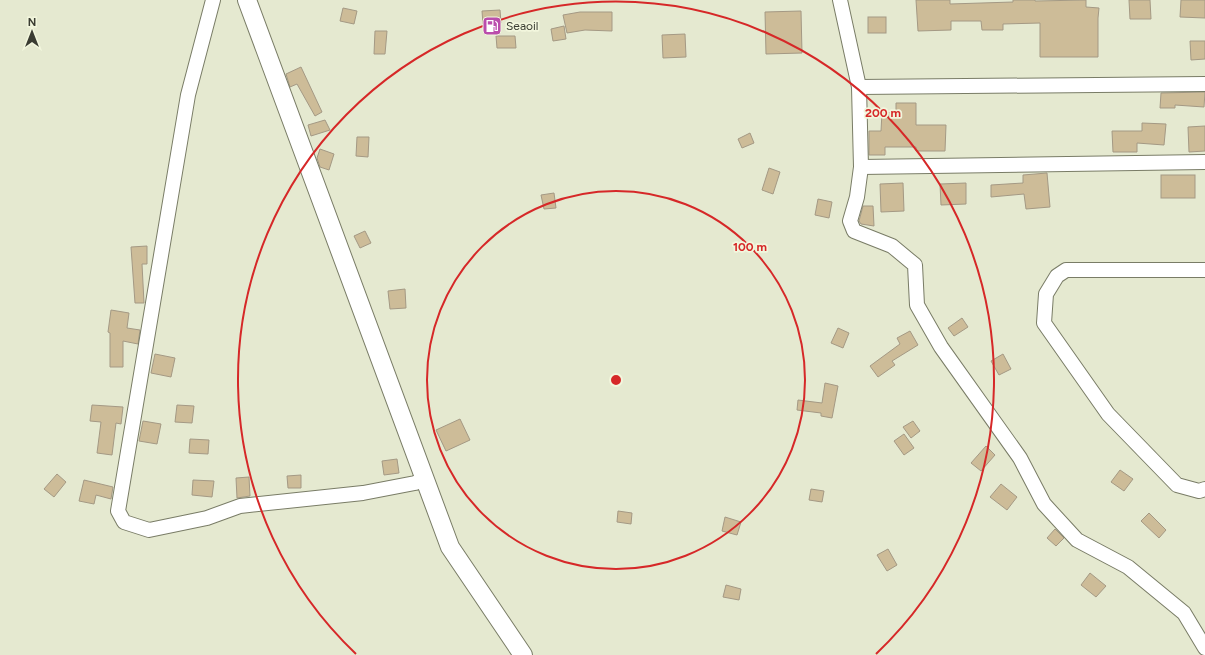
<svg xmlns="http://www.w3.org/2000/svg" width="1205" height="655" font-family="Figtree,sans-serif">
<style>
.building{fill:#cdbc98;stroke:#a49984}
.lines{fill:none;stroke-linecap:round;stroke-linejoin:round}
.minor-casing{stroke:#797c66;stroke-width:16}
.tertiary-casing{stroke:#797c66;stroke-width:20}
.minor{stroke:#fff;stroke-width:14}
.tertiary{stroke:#fff;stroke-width:18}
.ring{fill:none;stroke:#d62828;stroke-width:2}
.labels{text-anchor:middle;stroke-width:3.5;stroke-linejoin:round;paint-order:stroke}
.poi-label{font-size:12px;fill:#3a3c32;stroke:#f2f6dd;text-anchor:start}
.centre{fill:#d62828;stroke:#f2f6dd;stroke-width:2}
.ring-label{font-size:12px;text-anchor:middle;font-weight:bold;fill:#d62828;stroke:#f2f6dd;stroke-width:3.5;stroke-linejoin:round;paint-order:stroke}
</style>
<rect width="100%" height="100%" fill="#e5e9d0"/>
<g class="building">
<polygon points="916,0 950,0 950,4 1013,2 1013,0 1035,0 1035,1 1086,0 1086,7 1099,8 1098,18 1098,57 1040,57 1040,23 1003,24 1003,30 982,30 981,21 951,21 951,30 918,31"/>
<polygon points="1129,0 1150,0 1151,19 1130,19"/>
<polygon points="1181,0 1205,0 1205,18 1180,17"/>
<polygon points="343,8 357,11 354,24 340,21"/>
<polygon points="500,10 501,23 483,24 482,11"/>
<polygon points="801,11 802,53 766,54 765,12"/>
<polygon points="580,12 612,12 612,31 585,30 567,33 563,15"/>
<rect x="868" y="17" width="18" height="16"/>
<polygon points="564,26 566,39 553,41 551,29"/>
<polygon points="375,31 387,31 385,54 374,54"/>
<polygon points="685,34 686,57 663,58 662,35"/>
<polygon points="496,36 515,36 516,48 497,48"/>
<polygon points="1190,41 1205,41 1205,59 1191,60"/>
<polygon points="301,67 322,112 315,116 297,84 290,87 286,74"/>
<polygon points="1205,92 1204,107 1175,105 1175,108 1160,108 1161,93"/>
<polygon points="896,103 916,103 916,125 946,125 945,151 916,151 916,147 885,147 885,155 869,155 869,131 881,131 882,112 896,113"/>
<polygon points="325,120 330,130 311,136 308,125"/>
<polygon points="1142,123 1166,124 1164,145 1137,143 1137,152 1113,152 1112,131 1142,131"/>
<polygon points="1205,126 1205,151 1189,152 1188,127"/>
<polygon points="750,133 754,143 742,148 738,139"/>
<polygon points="357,137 369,137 368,157 356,156"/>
<polygon points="320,149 334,154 329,170 320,167 317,158"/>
<polygon points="769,168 780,172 773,194 762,190"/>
<polygon points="1047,173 1050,207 1026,209 1024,194 991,197 991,185 1023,183 1023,175"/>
<rect x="1161" y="175" width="34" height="23"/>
<polygon points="903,183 904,211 881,212 880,184"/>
<polygon points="966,183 966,204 941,205 940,184"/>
<polygon points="554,193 556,208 544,209 541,195"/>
<polygon points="818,199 832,202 829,218 815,215"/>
<polygon points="863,206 873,206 874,226 861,224 859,221"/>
<polygon points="365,231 371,243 360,248 354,236"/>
<polygon points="147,246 147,264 142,264 144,303 135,303 131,247"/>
<polygon points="405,289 406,308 390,309 388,291"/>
<polygon points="111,310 129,313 127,328 140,330 138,344 123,341 123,367 110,367 110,333 108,332"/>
<polygon points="962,318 968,327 954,336 948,328"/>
<polygon points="838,328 849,333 843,348 831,343"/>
<polygon points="910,331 918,345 892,361 895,365 878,377 870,366 900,344 897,338"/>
<polygon points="155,354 175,358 171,377 151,373"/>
<polygon points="1003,354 1011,369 999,375 991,361"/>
<polygon points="825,383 838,386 832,418 821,416 821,413 797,410 798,400 822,403"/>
<polygon points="92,405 123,407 121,424 116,423 112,455 97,453 101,422 90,421"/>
<polygon points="177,405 194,406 192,423 175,422"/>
<polygon points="460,419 470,440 446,451 436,430"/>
<polygon points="143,421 161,424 157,444 139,441"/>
<polygon points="913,421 920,431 911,438 903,427"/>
<polygon points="904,434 914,448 904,455 894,441"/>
<polygon points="190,439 209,440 208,454 189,453"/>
<polygon points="986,446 995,455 981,471 971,463"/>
<polygon points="397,459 399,473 384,475 382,461"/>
<polygon points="1120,470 1133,479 1124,491 1111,482"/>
<polygon points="57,474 66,482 54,497 44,489"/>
<polygon points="301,475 301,488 288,488 287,476"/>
<polygon points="249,477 250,496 237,498 236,478"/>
<polygon points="84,480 113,487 111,499 96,495 94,504 79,501"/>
<polygon points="193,480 214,481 212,497 192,495"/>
<polygon points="1001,484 1017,497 1007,510 990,497"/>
<polygon points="811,489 824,491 822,502 809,500"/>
<polygon points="618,511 632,513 631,524 617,522"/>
<polygon points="1149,513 1166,530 1159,538 1141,521"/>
<polygon points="725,517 741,522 737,535 722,531"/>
<polygon points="1055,529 1064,538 1056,546 1047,538"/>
<polygon points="888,549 897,565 887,571 877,555"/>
<polygon points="1090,573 1106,586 1096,597 1081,585"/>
<polygon points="726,585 741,589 739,600 723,597"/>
</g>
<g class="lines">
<g class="minor-casing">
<g id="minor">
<polyline points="213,0 188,95 118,511 124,522 149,530 207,518 240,506 363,493 415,483 425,479"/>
<polyline points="840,0 859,87 861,167 857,197 850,221 854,231 892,246 915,265 917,305 941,347 1020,458 1044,504 1077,540 1128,567 1184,613 1205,648"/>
<polyline points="859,87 1205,84"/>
<polyline points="861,167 1205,162"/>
<polyline points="1205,270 1066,270 1057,276 1046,294 1044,323 1108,414 1177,485 1199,491 1205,489"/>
</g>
</g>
<g class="tertiary-casing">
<polyline id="tertiary" points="247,0 450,547 523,655"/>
</g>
<use href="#minor" class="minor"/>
<use href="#tertiary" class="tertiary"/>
</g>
<g class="ring">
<circle cx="616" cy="380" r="189"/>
<path d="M356 654A378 378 0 1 1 876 654"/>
</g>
<defs>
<g id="fuel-square" transform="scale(1)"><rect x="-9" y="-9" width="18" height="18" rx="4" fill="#ba4dac" stroke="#f2f6dd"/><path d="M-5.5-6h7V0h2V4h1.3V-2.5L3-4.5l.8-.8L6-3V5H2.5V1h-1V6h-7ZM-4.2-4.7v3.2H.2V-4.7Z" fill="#fff"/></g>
</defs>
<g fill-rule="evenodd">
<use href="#fuel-square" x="492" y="26"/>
</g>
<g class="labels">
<g class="poi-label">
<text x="506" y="30">Seaoil</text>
</g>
</g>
<circle cx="616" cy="380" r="6" class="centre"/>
<g class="ring-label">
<text x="883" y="117">200 m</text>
<text x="750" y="251">100 m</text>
</g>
<g transform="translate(32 32)" stroke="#f2f6dd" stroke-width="3" paint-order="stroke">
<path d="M0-3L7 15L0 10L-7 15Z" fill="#3a3c32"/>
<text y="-6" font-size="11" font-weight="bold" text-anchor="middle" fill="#3a3c32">N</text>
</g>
</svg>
